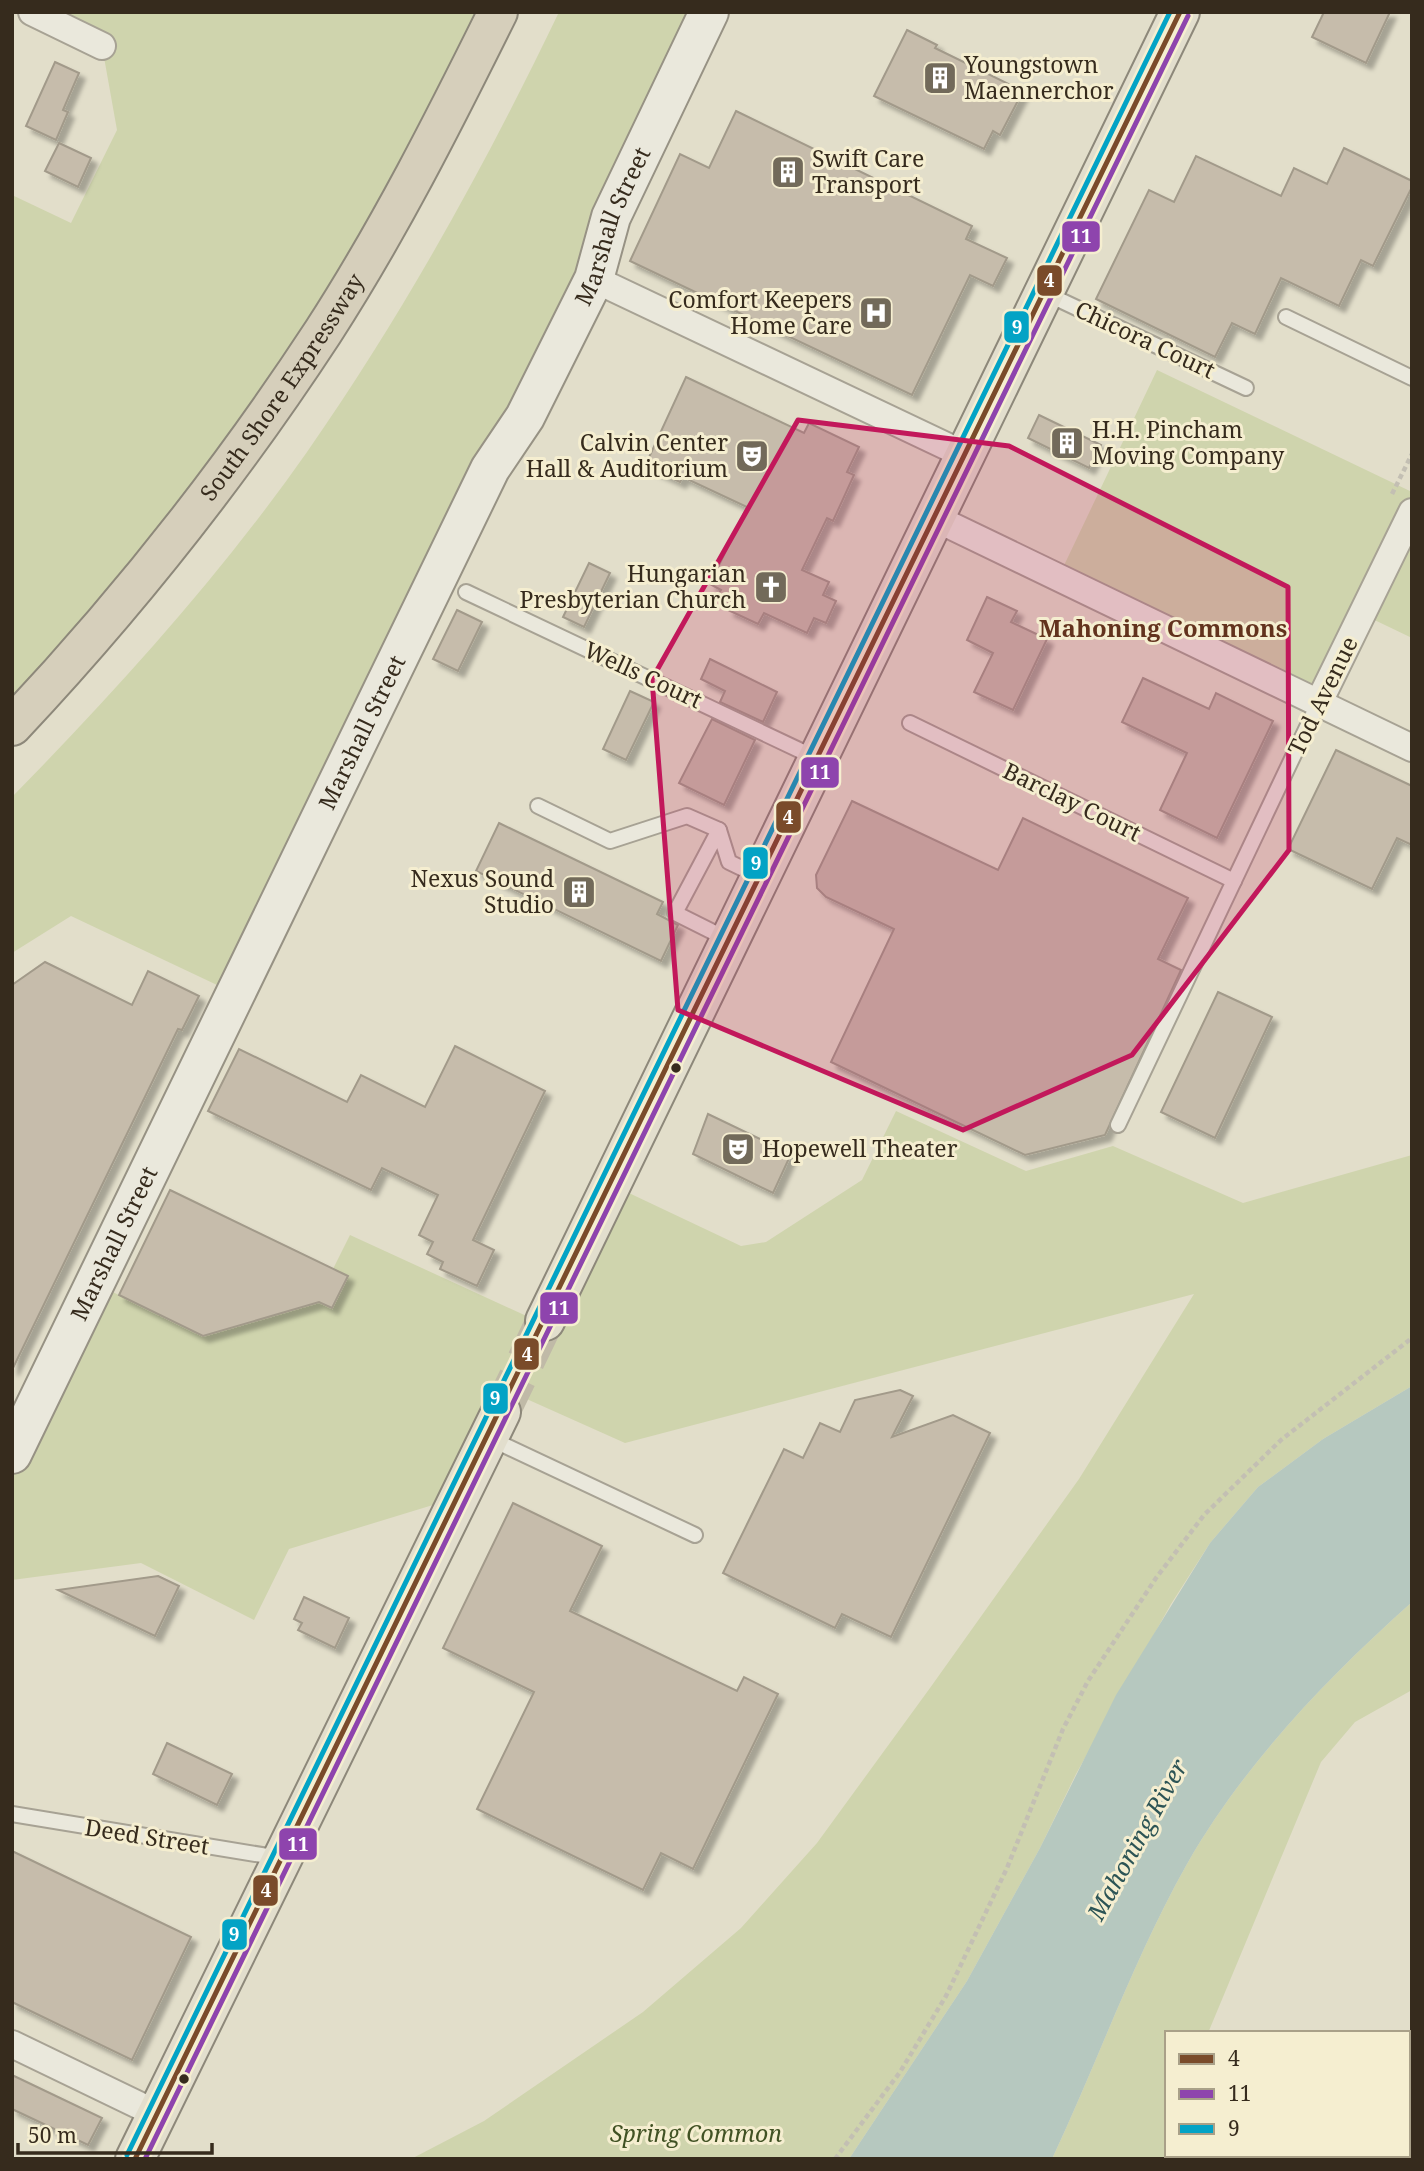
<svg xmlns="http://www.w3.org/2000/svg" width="1424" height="2171" font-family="'Noto Serif',serif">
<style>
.green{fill:#cfd4ad}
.water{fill:#b6c8bf}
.building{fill:#c6bcab;stroke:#a29a8a;stroke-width:2;filter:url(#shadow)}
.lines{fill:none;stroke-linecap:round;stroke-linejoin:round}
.primary-tunnel{stroke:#c0baa7;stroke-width:38;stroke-dasharray:38 19;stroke-linecap:butt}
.lane-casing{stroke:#a7a294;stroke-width:18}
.street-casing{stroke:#a7a294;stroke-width:30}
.secondary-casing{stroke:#979284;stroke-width:42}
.primary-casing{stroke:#8d887a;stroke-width:42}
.highway-casing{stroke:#8d887a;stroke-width:42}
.path{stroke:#c3bfb3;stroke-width:4.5;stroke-dasharray:5 3.5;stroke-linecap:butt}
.lane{stroke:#eae8dc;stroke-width:14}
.street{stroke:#eae8dc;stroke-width:26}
.secondary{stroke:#eae8dc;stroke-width:38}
.primary{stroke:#e2decd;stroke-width:38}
.highway{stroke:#d6cfbb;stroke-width:38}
.bus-1-casing{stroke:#f5eed0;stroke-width:10}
.bus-2-casing{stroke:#f5eed0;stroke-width:10}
.bus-3-casing{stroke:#f5eed0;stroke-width:10}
.bus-1{stroke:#7a4b2a;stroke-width:5}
.bus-2{stroke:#8e44ad;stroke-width:5}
.bus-3{stroke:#03a3c5;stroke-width:5}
.marked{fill:#c2185b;fill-opacity:0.2;stroke:#c2185b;stroke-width:5;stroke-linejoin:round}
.bus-dot{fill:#362b1d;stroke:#f5eed0;stroke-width:2.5}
.labels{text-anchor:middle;stroke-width:6;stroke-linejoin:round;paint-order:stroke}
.poi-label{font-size:23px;fill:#362b1d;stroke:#f5eed0;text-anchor:start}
.street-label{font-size:23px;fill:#362b1d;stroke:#f5eed0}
.park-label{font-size:23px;font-style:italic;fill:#415224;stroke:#f5eed0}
.neighbourhood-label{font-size:24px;font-weight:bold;fill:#62321d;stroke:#f5eed0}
.water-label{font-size:24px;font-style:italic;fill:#2c5455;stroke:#f5eed0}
.line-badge{stroke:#f5eed0;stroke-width:2.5}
.badge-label{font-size:19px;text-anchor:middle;font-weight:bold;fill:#fff}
</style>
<defs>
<filter id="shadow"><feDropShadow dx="6" dy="6" stdDeviation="2" flood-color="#0004"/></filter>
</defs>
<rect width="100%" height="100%" fill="#e2deca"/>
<g class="green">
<polygon points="32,12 498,12 388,225 12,726 12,195 71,223 117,130 102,46"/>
<path d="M559,12H709L234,993L71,916L12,953V797C118,689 220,576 307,452C404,313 486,164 559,12Z"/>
<polygon points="1157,370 1412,492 1412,638 1362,614 1318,704 1058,578"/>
<polygon points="896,1111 1026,1171 1113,1146 1243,1203 1412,1155 1412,1386 1323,1439 1258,1487 1210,1543 1171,1604 1076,1774 1040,1848 967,1981 849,2159 411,2159 484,2121 643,2012 741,1928 817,1843 930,1688 1079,1479 1194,1294 625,1443 511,1392 459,1497 289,1549 254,1620 141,1563 12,1580 12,1454 94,1283 204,1336 319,1302 347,1276 333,1269 350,1235 544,1324 612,1185 741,1246 766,1242 862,1180"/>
<path d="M1412,1602V1690L1355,1722L1321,1762L1208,2033H1167V2155H1408V2141L1412,2142V2159H1052C1098,2061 1134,1958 1187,1864C1244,1764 1327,1678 1412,1602Z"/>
</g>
<path class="water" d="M1412,1386V1602C1327,1678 1244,1764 1187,1864C1134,1958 1098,2061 1052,2159H849L967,1981L1040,1848L1116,1695L1210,1543L1258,1487L1323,1439Z"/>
<g class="building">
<polygon points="1324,12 1390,12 1366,63 1312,37"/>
<polygon points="907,30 937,45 935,48 1023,91 1000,135 993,131 984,149 874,96"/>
<polygon points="55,62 79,73 63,110 68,112 56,140 26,126"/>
<polygon points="736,111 972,226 966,239 1007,258 993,286 970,275 912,395 630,261 680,154 709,168"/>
<polygon points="59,143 91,158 78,187 45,171"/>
<polygon points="1344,148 1412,181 1412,187 1373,266 1361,260 1339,306 1281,278 1255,334 1232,323 1215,357 1096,299 1149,190 1174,202 1196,156 1281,196 1294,168 1327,184"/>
<polygon points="686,377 804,433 809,423 859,447 847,472 854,475 833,521 827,518 802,570 829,582 823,595 836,601 826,623 814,618 807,633 764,613 758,624 728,610 732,602 718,595 721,590 710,584 747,507 683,477 680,482 645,466"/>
<polygon points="1039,415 1101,445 1089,468 1028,438"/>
<polygon points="589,563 610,573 584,627 563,617"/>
<polygon points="987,597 1017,611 1011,622 1047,639 1013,710 974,692 993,653 967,640"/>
<polygon points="457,610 482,622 458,671 433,659"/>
<polygon points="710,659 777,692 763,722 720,702 725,691 701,679"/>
<polygon points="1143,678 1209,709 1216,693 1273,721 1217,838 1160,810 1187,753 1122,722"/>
<polygon points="630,691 654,702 626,760 603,749"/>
<polygon points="712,719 755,740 724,805 679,783"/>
<polygon points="1336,750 1412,786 1412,845 1397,838 1372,889 1288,849"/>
<polygon points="852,801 998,870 1023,818 1188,898 1158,959 1181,970 1105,1135 1025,1155 831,1062 894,929 826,897 817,888 816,875"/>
<polygon points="499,823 663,902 657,914 678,925 661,961 476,871"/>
<polygon points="45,962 132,1005 148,971 199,996 182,1030 178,1029 12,1370 12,985"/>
<polygon points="1218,992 1272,1017 1215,1138 1161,1112"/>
<polygon points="455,1046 545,1091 473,1240 494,1250 477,1286 440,1269 443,1262 427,1254 433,1242 419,1235 438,1195 382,1168 371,1190 208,1111 239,1049 347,1102 361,1075 425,1107"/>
<polygon points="708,1114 791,1154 773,1193 693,1154"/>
<polygon points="170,1190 348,1276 332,1308 319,1302 203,1336 119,1295"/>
<polygon points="900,1390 913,1396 892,1437 953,1415 990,1433 891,1637 842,1614 835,1628 723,1573 784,1449 803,1458 820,1423 840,1432 855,1400"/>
<polygon points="513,1503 602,1546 570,1611 737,1691 744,1677 778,1694 693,1869 661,1853 643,1890 477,1809 534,1692 443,1648"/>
<polygon points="158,1576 179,1586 155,1636 58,1590"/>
<polygon points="304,1597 349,1618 335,1648 298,1630 302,1623 294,1619"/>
<polygon points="167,1743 232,1774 217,1805 153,1774"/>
<polygon points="12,1851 191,1937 132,2060 12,2002"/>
<polygon points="12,2075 102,2118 88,2145 12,2109"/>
</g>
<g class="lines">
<polyline class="primary-tunnel" points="501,1412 545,1321"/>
<g class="lane-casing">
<g id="lane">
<polyline points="1045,293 1246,388"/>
<polyline points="1286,317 1412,378"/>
<polyline points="466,592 816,758"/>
<polyline points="910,723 1234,881"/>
<polyline points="538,806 610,841 687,816 719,830"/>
<polyline points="729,940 675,913 719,830 729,862 760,877"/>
<polyline points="1118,1125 1318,704"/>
<polyline points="491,1439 695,1535"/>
<polyline points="12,1814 280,1858"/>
</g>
</g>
<g class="street-casing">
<g id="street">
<polyline points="32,12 102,46"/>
<polyline points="594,279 965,455"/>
<polyline points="935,518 1412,748"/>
<polyline points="1318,704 1412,512"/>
<polyline points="12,2044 157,2114"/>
</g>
</g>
<g class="secondary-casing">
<g id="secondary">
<path id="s1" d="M12,1454L490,469L525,417L594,279L611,217L709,12"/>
</g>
</g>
<g class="primary-casing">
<g id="primary">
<polyline points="545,1321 1180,12"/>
<polyline points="135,2159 501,1412"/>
</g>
</g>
<g class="highway-casing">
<g id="highway">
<path id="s2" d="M12,726C126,605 232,471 323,332C389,230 444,121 498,12"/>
</g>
</g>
<g class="path">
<polyline points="1392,494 1412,454"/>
<polyline points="835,2159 900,2072 946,1996 1007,1868 1063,1729 1088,1681 1156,1578 1204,1515 1281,1440 1412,1338"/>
</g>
<use href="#lane" class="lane"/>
<use href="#street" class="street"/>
<use href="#secondary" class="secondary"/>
<use href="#primary" class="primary"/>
<use href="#highway" class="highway"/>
<g class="bus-1-casing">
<polyline id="bus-1" points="135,2159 1180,12"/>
</g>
<g class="bus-2-casing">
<polyline id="bus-2" points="145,2159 1188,16"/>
</g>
<g class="bus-3-casing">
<polyline id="bus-3" points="127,2155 1170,12"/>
</g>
<use href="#bus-1" class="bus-1"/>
<use href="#bus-2" class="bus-2"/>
<use href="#bus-3" class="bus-3"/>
</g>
<path class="marked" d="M798,420L1009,446L1288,587L1289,850L1132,1055L963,1130L678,1010L652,679Z"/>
<defs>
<g id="building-square" transform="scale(1.75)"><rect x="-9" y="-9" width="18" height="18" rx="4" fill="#726a5a" stroke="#f5eed0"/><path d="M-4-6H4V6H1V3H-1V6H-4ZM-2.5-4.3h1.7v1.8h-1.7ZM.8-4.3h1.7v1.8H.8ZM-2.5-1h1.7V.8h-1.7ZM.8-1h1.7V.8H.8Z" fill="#fff"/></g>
<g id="hospital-square" transform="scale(1.75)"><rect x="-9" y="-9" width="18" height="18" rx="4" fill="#726a5a" stroke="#f5eed0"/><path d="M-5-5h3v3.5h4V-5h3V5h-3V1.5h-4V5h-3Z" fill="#fff"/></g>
<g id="theatre-square" transform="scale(1.75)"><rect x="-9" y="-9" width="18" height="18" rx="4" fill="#726a5a" stroke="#f5eed0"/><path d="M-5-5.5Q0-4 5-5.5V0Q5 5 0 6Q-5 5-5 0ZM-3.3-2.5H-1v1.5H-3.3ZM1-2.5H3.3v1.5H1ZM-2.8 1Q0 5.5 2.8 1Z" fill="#fff"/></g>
<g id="church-square" transform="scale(1.75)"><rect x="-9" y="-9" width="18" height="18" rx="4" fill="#726a5a" stroke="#f5eed0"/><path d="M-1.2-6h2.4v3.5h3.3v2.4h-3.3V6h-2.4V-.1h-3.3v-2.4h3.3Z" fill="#fff"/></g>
</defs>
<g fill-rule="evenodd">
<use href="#building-square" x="940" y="78"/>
<use href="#building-square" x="788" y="172"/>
<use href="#hospital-square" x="876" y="313"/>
<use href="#building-square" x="1067" y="443"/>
<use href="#theatre-square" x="752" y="456"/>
<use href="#church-square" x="771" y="587"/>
<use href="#building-square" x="579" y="892"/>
<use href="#theatre-square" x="738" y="1149"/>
</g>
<g class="bus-dot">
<circle cx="676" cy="1068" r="6"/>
<circle cx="184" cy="2079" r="6"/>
</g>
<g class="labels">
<g class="poi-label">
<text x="964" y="73">Youngstown<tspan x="964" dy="26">Maennerchor</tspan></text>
<text x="812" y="167">Swift Care<tspan x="812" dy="26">Transport</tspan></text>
<text x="852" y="308" text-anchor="end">Comfort Keepers<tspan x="852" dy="26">Home Care</tspan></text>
<text x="1092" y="438">H.H. Pincham<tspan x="1092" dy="26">Moving Company</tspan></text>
<text x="728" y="451" text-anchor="end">Calvin Center<tspan x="728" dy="26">Hall &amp; Auditorium</tspan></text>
<text x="746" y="582" text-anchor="end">Hungarian<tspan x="746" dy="26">Presbyterian Church</tspan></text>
<text x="554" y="887" text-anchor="end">Nexus Sound<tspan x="554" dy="26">Studio</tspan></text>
<text x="762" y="1157">Hopewell Theater</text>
</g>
<g class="street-label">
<text dy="8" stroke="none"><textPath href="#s1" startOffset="1368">Marshall Street</textPath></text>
<text transform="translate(1145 340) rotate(25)" y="8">Chicora Court</text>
<text dy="8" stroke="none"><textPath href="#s2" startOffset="434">South Shore Expressway</textPath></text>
<text transform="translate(643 675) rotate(25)" y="8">Wells Court</text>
<text transform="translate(1323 696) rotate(-64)" y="8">Tod Avenue</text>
<text dy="8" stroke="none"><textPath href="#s1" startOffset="802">Marshall Street</textPath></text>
<text transform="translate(1072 802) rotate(26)" y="8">Barclay Court</text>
<text dy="8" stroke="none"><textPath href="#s1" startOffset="234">Marshall Street</textPath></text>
<text transform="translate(147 1837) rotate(9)" y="8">Deed Street</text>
</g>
<g class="park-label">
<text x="696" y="2142">Spring Common</text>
</g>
<g class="neighbourhood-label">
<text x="1163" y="637">Mahoning Commons</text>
</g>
<g class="water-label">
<text transform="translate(1138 1840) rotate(-61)" y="8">Mahoning River</text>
</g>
</g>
<g class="line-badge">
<rect x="1061" y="220" width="40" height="33" rx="7" fill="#8e44ad"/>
<rect x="1036" y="264" width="27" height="33" rx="7" fill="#7a4b2a"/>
<rect x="1003" y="310" width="27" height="34" rx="7" fill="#03a3c5"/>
<rect x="800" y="756" width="40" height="33" rx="7" fill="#8e44ad"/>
<rect x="775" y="800" width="27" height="34" rx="7" fill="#7a4b2a"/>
<rect x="742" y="846" width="27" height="34" rx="7" fill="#03a3c5"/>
<rect x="539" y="1291" width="40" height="34" rx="7" fill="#8e44ad"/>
<rect x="513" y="1337" width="27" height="34" rx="7" fill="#7a4b2a"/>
<rect x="482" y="1382" width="27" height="33" rx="7" fill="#03a3c5"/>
<rect x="278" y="1827" width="40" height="34" rx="7" fill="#8e44ad"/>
<rect x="252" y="1874" width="27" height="33" rx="7" fill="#7a4b2a"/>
<rect x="221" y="1918" width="27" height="33" rx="7" fill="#03a3c5"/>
</g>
<g class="badge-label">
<text x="1081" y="243">11</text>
<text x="1049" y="287">4</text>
<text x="1017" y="334">9</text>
<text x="820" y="779">11</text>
<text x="788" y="824">4</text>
<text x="756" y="870">9</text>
<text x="559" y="1315">11</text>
<text x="527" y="1361">4</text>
<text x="495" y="1405">9</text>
<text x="298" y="1851">11</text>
<text x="266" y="1897">4</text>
<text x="234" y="1941">9</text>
</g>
<rect width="1424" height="2171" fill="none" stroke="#362b1d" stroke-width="28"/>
<rect x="1165" y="2031" width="245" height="126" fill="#f5eed0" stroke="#a9a088" stroke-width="2"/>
<rect x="1179" y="2054" width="35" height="10" fill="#7a4b2a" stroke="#a9a088" stroke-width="2"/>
<text x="1228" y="2066" font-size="21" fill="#362b1d">4</text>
<rect x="1179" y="2089" width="35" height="10" fill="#8e44ad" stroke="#a9a088" stroke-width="2"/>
<text x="1228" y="2101" font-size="21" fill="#362b1d">11</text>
<rect x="1179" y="2124" width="35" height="10" fill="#03a3c5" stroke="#a9a088" stroke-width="2"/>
<text x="1228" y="2136" font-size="21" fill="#362b1d">9</text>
<path d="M18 2143v10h194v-10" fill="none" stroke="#362b1d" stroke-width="3.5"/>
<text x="28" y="2143" font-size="21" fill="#362b1d" stroke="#f5eed0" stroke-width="5" paint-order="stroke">50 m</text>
</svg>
